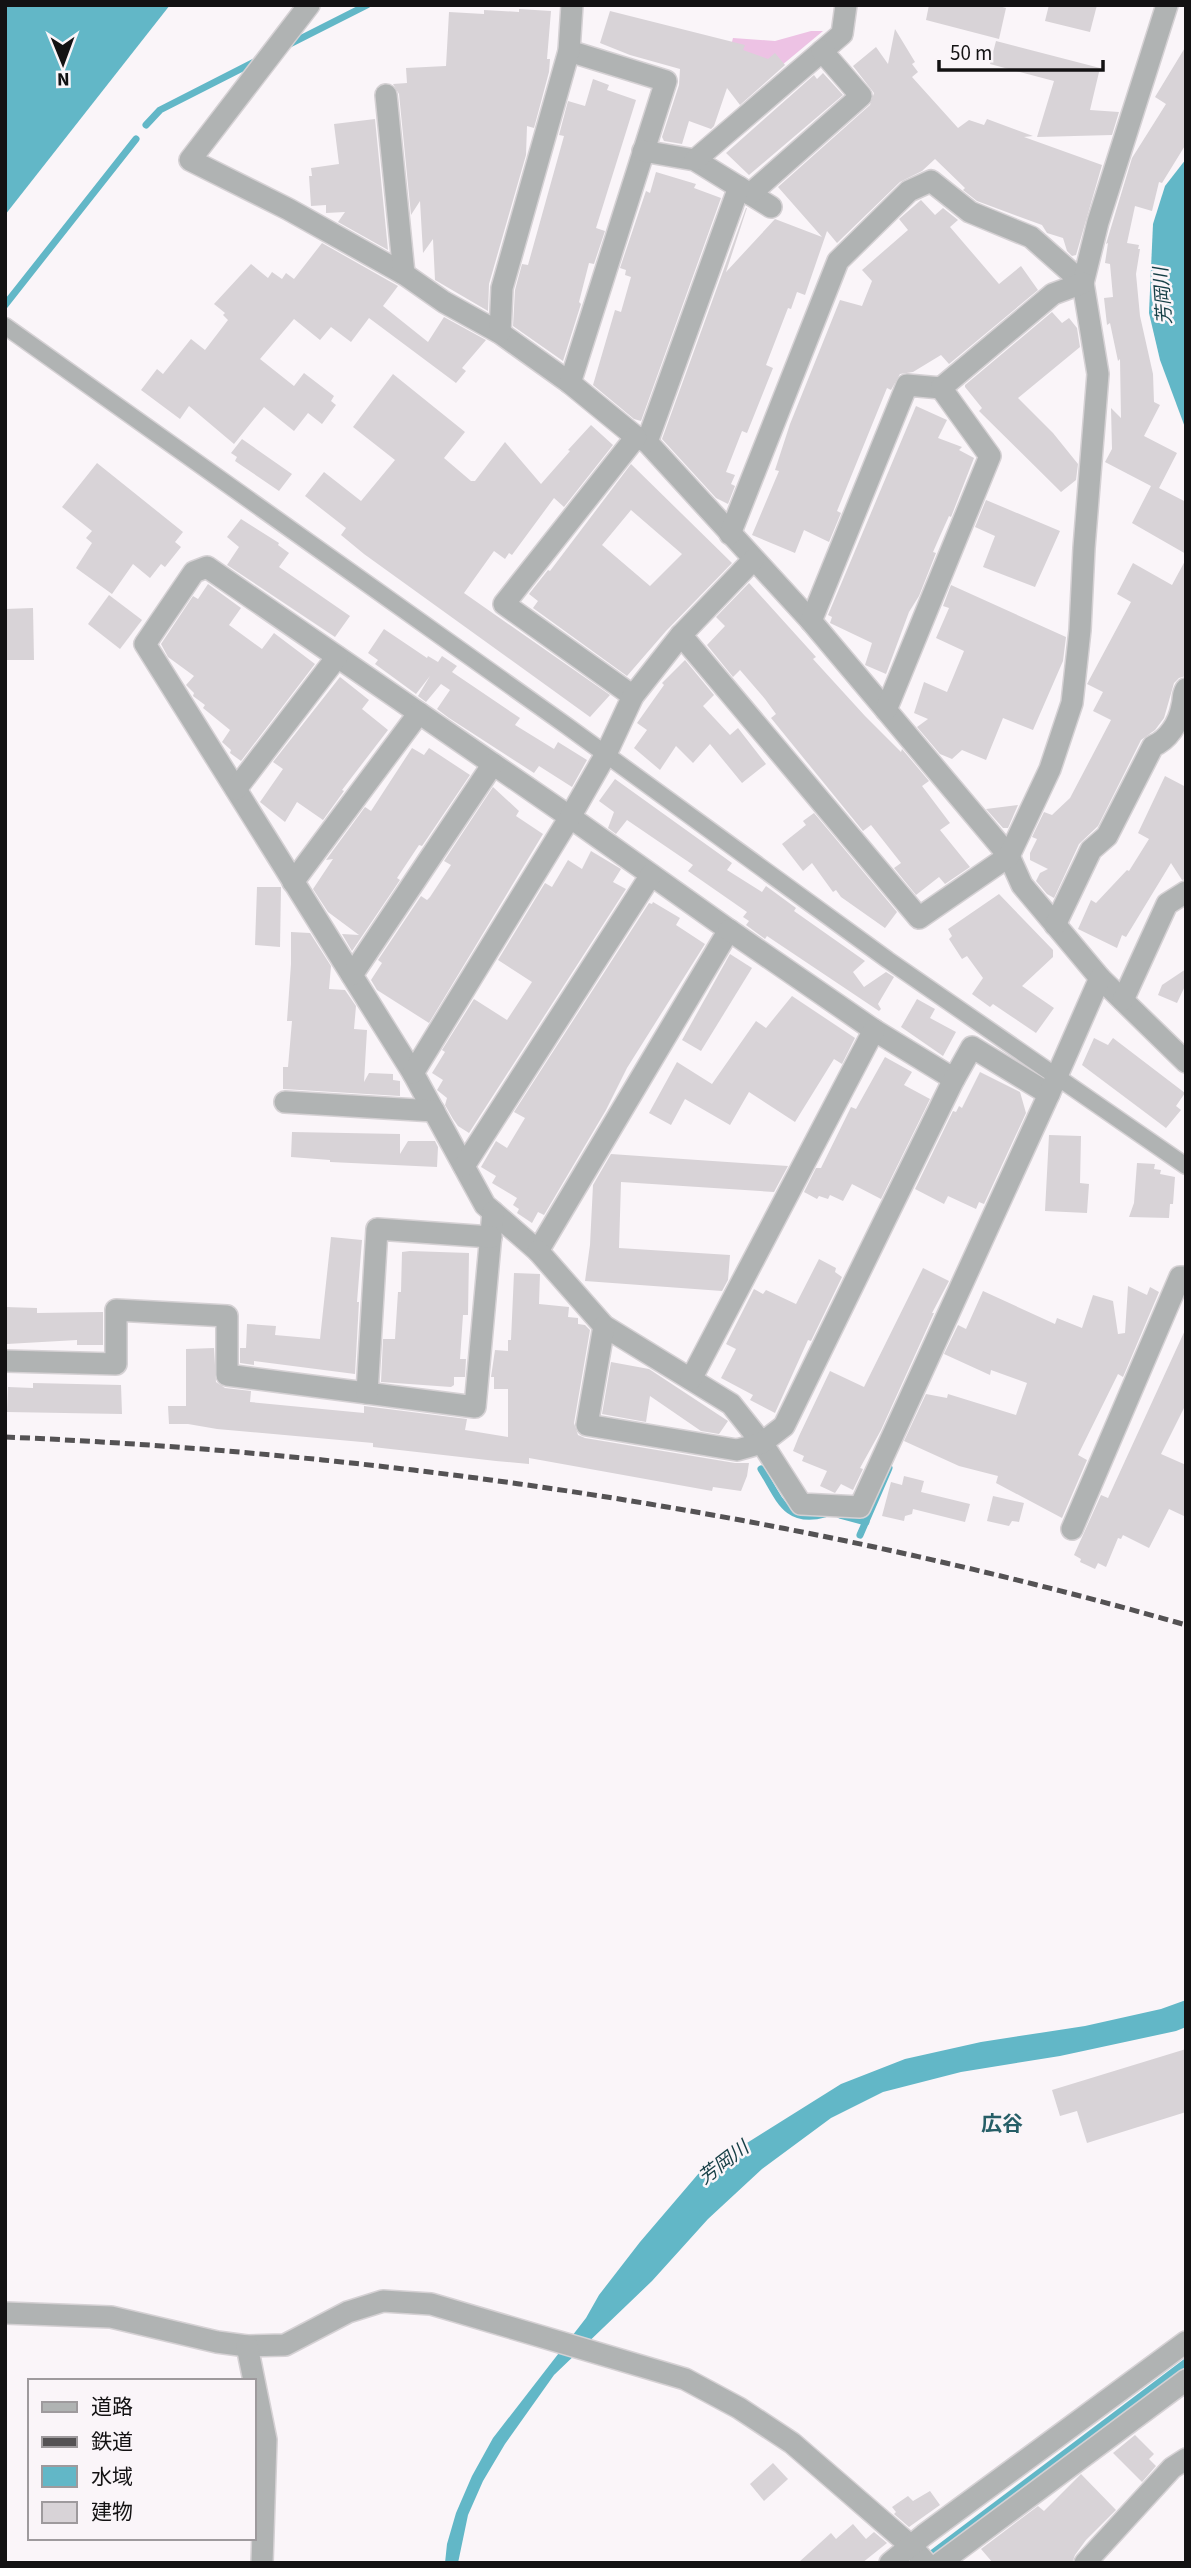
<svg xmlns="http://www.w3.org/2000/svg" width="1191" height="2568" font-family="'Source Sans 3','Noto Sans JP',sans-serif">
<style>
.green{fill:#edc2e4}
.water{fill:#62b7c7}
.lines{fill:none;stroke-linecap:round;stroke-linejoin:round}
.stream{stroke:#62b7c7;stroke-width:7}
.building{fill:#d8d3d7;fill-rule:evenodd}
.pedestrian-casing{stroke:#d5d1d4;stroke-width:19}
.minor-casing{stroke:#d5d1d4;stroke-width:24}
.pedestrian{stroke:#b0b3b3;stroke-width:16}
.minor{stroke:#b0b3b3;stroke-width:21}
.rail{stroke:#545254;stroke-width:5;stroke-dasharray:10 5;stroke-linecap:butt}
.labels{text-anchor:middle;stroke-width:5;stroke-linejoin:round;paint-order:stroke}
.water-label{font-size:19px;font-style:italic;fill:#153e45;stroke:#faf5f9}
.quarter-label{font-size:21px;font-weight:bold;fill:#265e67;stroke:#faf5f9}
</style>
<rect width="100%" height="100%" fill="#faf5f9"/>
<polygon class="green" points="811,31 823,31 758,85 723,76 733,38 775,41"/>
<g class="water">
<polygon points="5,5 170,5 5,215"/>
<polygon points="1186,159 1186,430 1160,360 1149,313 1153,224 1165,186"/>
<polygon points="1186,2000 1186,2027 1176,2031 1060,2056 961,2072 883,2092 831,2118 762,2169 708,2219 652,2281 554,2375 505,2444 483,2481 468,2515 458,2563 445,2563 447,2544 456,2513 472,2476 493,2438 586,2318 599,2295 640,2242 699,2173 841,2084 905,2059 981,2042 1085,2026 1161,2009"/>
</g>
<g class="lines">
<g class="stream">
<polyline points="286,46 367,5"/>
<polyline points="146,125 160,110 256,61"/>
<polyline points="5,305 136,139"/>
<path d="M761,1469C779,1497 785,1525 825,1514"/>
<polyline points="840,1515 866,1522"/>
<polyline points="860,1535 889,1468"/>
<polyline points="926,2558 1186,2362"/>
</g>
</g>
<g class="building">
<polygon points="929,5 995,5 1006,8 999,39 926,20"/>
<polygon points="1049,5 1097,5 1090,32 1045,21"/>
<polygon points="519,9 551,11 547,59 550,59 549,72 534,128 527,126 526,155 489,284 488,311 435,280 433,239 423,253 420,201 411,215 399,94 393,84 407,83 406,68 446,66 449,12 484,14 484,10 519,12"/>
<polygon points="610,11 745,45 743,50 768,59 775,53 785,65 740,105 727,88 714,126 711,129 689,121 682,144 664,141 662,137 679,85 680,69 630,55 600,43"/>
<polygon points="895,29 915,62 912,64 918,72 912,77 958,128 969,120 984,125 987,119 1033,136 1024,137 1102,165 1076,255 1072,256 1067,251 1063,238 1047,233 1042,225 977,201 963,190 965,188 935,159 922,171 900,182 837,243 827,231 805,295 797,292 791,309 788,308 766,365 773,368 747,433 742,431 726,472 735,475 731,484 735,486 728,504 716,498 662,439 746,208 747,208 726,272 775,219 822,237 778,187 870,105 874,93 853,66 876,47 888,64"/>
<polygon points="996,41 1100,68 1090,110 1119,112 1112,135 1037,137 1054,81 990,64"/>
<polygon points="1186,46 1186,144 1162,183 1159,182 1152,211 1135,206 1127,243 1139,245 1138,249 1140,249 1136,274 1140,316 1153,374 1154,402 1160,405 1144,436 1177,453 1159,488 1186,502 1186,554 1132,523 1151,486 1105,462 1112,449 1111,408 1121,418 1120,359 1118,361 1110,323 1107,325 1104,298 1113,297 1110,264 1105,263 1108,243 1106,244 1132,158 1166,104 1155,97"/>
<polygon points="823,73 843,95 749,175 726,153 814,75 817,79"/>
<polygon points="593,79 609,85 607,90 636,100 596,228 605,231 594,264 589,263 579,302 581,304 563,361 513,326 515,290 522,264 528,265 564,136 559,135 568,101 585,106"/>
<polygon points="375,119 388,250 338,222 345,212 326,213 326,205 311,206 309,176 312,176 311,168 339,164 334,124"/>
<polygon points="656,172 696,184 694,188 721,198 641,421 634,419 593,385 615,310 621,312 631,277 625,275 626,270 620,268 646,191 650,193"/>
<polygon points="921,200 935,215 943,208 958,220 950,227 999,284 1021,266 1038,290 949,364 941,355 913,372 900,374 891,390 887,388 837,511 841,513 829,542 804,530 795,553 752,535 779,471 775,470 790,424 840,300 862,306 872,281 862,270 908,230 899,219"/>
<polygon points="322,243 398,286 383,306 428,342 444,317 486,340 462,368 466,371 456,383 369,318 351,342 331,327 320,340 294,319 260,359 294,386 304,373 334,396 331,401 336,405 322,424 308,413 294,431 264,407 234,444 189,406 180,419 141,390 157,369 163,374 191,339 205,350 228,320 223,315 225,313 214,304 251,264 268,278 272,272 282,279 286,273 294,279"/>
<polygon points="1052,312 1062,323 1069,318 1077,328 1080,347 1018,398 1053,433 1078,464 1076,480 1061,492 979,411 982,408 965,387 965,385"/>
<polygon points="393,374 465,432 444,458 471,481 475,481 505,442 541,484 570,451 568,450 591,425 613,445 564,507 554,498 512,555 509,553 505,559 494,551 464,593 610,695 590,717 364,554 341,535 346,528 305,496 324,472 361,501 395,460 353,427"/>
<polygon points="916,406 947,420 938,438 962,447 959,450 974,458 951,517 949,516 940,536 933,552 936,553 919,596 909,612 886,674 865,665 872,643 830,623 832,617 828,615"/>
<polygon points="242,439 292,474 279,491 235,461 237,457 231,453"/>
<polygon points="97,463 183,532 175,542 181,547 165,567 161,564 150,578 133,564 112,594 76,568 92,543 86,538 92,531 62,507"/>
<path d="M631,464L732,563L666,631L627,676L533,608L538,601L529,594L548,570L550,571ZM631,510L682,554L650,586L602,545Z"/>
<polygon points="986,500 1060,531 1035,587 983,567 995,536 975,527"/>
<polygon points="241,519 279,543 278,545 289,553 279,567 350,616 335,637 227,565 239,547 227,537"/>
<polygon points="1186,559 1186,676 1179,678 1174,683 1164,718 1155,730 1141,740 1098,826 1079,844 1054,898 1047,894 1036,881 1040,873 1048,869 1030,860 1030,853 1037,839 1032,837 1044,812 1052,815 1070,798 1111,720 1093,711 1103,692 1087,684 1131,602 1117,594 1133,563 1172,585"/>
<polygon points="749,583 816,657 813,659 865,716 901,752 902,749 929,781 922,786 950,823 940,830 970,867 945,884 939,877 916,895 894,868 901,863 871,825 863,831 771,718 776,714 765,699 740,670 733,677 707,645 725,626 716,617"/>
<polygon points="208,584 241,608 229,625 262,649 274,633 315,664 241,761 230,753 231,750 222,742 230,730 203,708 205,705 193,696 194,693 186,685 194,676 168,657 161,644 193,596 198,599"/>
<polygon points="951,585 1066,637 1063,661 1033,730 1003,718 986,760 962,750 952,759 940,754 917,727 928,719 914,713 924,682 947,692 964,651 936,638 949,608 943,606"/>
<polygon points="109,595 142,620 120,649 88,624"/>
<polygon points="33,608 34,660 5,660 5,609"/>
<polygon points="384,629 427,658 428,656 438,662 442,656 457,666 452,672 520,718 515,725 554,749 558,742 587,760 572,787 539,766 534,773 449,718 437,709 450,690 441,684 426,702 418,696 430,676 416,694 375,664 378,660 368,653"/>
<polygon points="685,660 714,695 703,706 730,735 738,728 766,764 742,783 710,744 693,763 676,746 660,770 634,748 647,730 637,723 664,685 662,683"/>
<polygon points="340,677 369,700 362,709 388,730 342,790 344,791 323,820 297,802 285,822 260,802 283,769 273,762"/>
<polygon points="412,748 424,755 429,748 470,775 422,846 419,845 397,878 400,880 352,951 342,934 359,935 328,912 313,889 333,859 326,860 365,807 371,811"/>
<polygon points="1165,776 1186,787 1186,879 1182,880 1171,863 1126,937 1122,935 1117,948 1078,929 1091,900 1096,903 1127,870 1129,871 1149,839 1138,833"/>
<polygon points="615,779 732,863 727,870 762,892 766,886 796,908 794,911 865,961 853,972 864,987 886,972 894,977 878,1004 881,1009 879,1011 767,936 765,939 746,925 749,921 743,917 747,912 688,871 693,865 627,820 616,834 608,828 614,812 599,801"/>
<polygon points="493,787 519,811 516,816 543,834 429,1023 377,990 371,980 382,963 378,960 421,896 427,900 430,897 451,865 444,861"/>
<polygon points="1018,805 1008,828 1003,828 986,809"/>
<polygon points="814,813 897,912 885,928 841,897 836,890 833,892 812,863 803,871 782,844 806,825 803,821"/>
<polygon points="591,851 621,869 613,882 626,889 469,1133 458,1126 453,1119 445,1105 447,1098 437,1090 443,1080 432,1073 445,1052 442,1050 474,999 507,1020 532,982 498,960 545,883 552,887 568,860 582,869"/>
<polygon points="257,887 281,887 280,947 255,945"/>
<polygon points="999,894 1053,950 1053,957 1022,986 1054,1008 1036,1033 993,1004 990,1007 972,994 983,978 967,956 962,959 949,939 952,936 948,929"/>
<polygon points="653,902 680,918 676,925 705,944 627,1068 606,1110 544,1215 538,1212 532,1223 517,1213 519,1209 513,1205 517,1198 492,1183 496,1176 481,1167 496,1141 507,1148 525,1118 514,1112 649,903 652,904"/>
<polygon points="291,932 310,933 331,966 329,989 345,990 356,1006 354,1029 367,1030 364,1082 369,1073 393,1074 393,1080 400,1081 400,1096 283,1089 283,1067 288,1067 292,1021 287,1021 291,964"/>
<polygon points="730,954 752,968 701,1051 682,1040"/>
<polygon points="1186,969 1186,984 1177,1003 1158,995 1162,985"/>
<polygon points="792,996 855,1038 842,1064 834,1059 795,1122 749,1092 730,1125 685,1099 671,1125 649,1113 677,1062 712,1084 756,1021 766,1028"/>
<polygon points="917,999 935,1009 930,1018 956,1032 943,1056 901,1027"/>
<polygon points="1094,1038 1108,1045 1113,1038 1185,1093 1176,1106 1181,1110 1166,1128 1082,1065"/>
<polygon points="885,1057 912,1072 904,1085 930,1099 881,1199 852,1184 843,1201 830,1195 828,1199 819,1196 817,1199 804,1192 816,1168 821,1168 851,1107 856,1109"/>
<polygon points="980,1072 1020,1092 1026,1113 984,1204 979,1202 976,1209 948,1196 944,1204 915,1189 953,1111 956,1112 959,1106 962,1108"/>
<polygon points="292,1132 400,1134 400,1154 408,1141 435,1141 438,1147 437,1167 330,1162 330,1160 291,1157"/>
<polygon points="1049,1135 1081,1136 1080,1183 1089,1184 1087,1213 1045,1211"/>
<polygon points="611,1154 654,1157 788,1166 774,1192 621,1182 619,1248 730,1255 728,1280 722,1291 585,1281 590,1245 593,1185"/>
<polygon points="1137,1163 1155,1164 1154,1169 1161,1170 1160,1174 1175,1177 1173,1204 1170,1204 1169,1218 1129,1217 1134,1203"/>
<polygon points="331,1237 362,1240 357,1302 359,1302 355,1374 254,1361 254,1365 240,1363 240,1348 246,1348 247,1324 276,1326 275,1335 320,1339"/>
<polygon points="410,1251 469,1253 468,1315 463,1315 460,1359 466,1359 465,1377 454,1377 454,1385 451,1387 381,1382 383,1339 395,1339 398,1292 401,1292 402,1252"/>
<polygon points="819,1259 836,1268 835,1272 842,1277 811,1341 808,1340 775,1413 750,1400 753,1395 721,1378 736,1349 726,1344 754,1289 763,1294 766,1290 796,1304"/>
<polygon points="923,1268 949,1281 932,1313 934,1313 881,1430 860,1468 863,1469 853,1490 841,1484 835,1493 820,1486 827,1471 802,1461 804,1456 793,1451 799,1436 830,1371 864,1387"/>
<polygon points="514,1273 540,1274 539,1304 569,1307 568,1317 578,1318 578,1324 585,1325 590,1330 574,1423 578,1435 585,1438 735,1463 749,1463 747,1476 741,1491 713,1487 712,1491 529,1458 529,1464 496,1461 373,1447 373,1443 217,1429 188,1424 169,1424 168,1406 186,1406 186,1349 214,1348 216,1382 225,1388 251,1391 250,1402 364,1413 364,1406 467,1419 465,1430 508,1437 508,1389 494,1389 494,1377 491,1377 495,1350 508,1351 508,1340 511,1340"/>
<polygon points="1128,1286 1147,1295 1150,1287 1159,1292 1123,1377 1118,1374 1078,1455 1087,1460 1062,1518 996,1483 998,1476 959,1466 904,1441 926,1394 947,1398 948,1394 1016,1415 1027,1383 991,1370 990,1375 944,1354 958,1325 966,1329 983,1291 1055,1324 1057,1318 1082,1328 1093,1295 1113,1301 1118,1334 1125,1333"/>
<polygon points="5,1307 37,1308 37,1313 103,1312 103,1345 77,1345 77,1340 7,1344"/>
<polygon points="1186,1328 1186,1404 1161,1454 1186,1465 1186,1517 1169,1509 1149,1548 1123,1535 1121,1539 1118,1538 1106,1567 1098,1563 1095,1569 1080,1562 1081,1559 1074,1555 1101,1495 1108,1498"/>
<polygon points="611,1362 649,1369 728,1421 719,1434 701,1431 650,1396 646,1422 602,1414"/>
<polygon points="33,1383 121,1385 122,1414 7,1412 8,1387 33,1388"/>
<polygon points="904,1476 924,1481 921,1492 970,1504 965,1522 913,1509 912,1514 905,1516 904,1521 882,1516 891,1482 902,1485"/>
<polygon points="993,1496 1024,1503 1019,1522 1012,1521 1009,1526 987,1521"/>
<polygon points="1186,2049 1186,2112 1087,2143 1077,2111 1060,2116 1052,2090"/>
<polygon points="1135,2435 1154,2454 1149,2459 1156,2466 1142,2482 1113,2453"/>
<polygon points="773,2463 788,2479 764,2501 750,2484"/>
<polygon points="1081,2474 1116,2510 1086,2540 1075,2555 1072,2563 993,2563 981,2549 1038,2506 1044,2511"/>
<polygon points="930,2491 940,2505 909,2527 894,2514 896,2512 892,2507 908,2496 913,2501"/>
<polygon points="853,2524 866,2539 874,2532 887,2543 862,2563 798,2563 831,2533 836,2539"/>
</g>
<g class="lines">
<g class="pedestrian-casing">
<polyline id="pedestrian" points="5,326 567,726 888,960 1186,1166"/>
</g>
<g class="minor-casing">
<g id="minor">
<polyline points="309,5 190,160 288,209 404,274 444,302 500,333 570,383 636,437 647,442 811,621 1009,856 1022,885 1100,978 1186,1062"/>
<polyline points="569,51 666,81 570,383"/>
<polyline points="386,95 404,274"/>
<polyline points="643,151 695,160 771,207"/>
<polyline points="695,160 842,34 846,5"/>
<polyline points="750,194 861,96 822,51"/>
<polyline points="500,333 502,288 569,51 572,5"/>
<polyline points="647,442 739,187"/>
<polyline points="730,534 838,261 909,191 931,181 970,212 1031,237 1083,283"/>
<polygon points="207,567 570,817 729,930 538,1251 485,1205 413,1073 145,644 194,572"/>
<polyline points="811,621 907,385 941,388"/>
<polyline points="681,635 919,918 1009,856 1050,769 1072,703 1080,630 1084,548 1098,374 1083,283 1098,222 1167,5"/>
<polyline points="633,696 504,604 636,437"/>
<polyline points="886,710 990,456 941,388 1053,294 1083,283"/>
<polyline points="236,789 337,657"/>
<polyline points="293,882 419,713"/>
<path d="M1055,925L1091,850L1107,836L1153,746C1168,740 1179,723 1182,706C1184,699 1182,696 1186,689"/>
<polyline points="729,930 874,1030 954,1079 972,1047 1049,1094"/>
<polyline points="352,975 493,764"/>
<polyline points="1123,1000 1167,904 1186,892"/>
<polyline points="413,1073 570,817 606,754 633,696 681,635 753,560"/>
<polyline points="285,1102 434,1111"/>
<polyline points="464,1166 651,875"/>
<polyline points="538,1251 604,1326 731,1404 762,1443 801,1504 860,1507 1049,1094 1100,978"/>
<polyline points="604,1326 587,1425 737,1450 762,1443 784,1426 954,1079"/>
<polyline points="5,1361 116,1364 116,1310 227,1316 227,1375 475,1407 493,1212"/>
<polyline points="691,1379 874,1030"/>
<polyline points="367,1393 377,1229 491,1237"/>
<polyline points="1072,1529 1180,1277 1186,1277"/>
<polyline points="5,2313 111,2317 217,2342 247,2346 285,2345 348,2312 383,2301 431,2304 685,2379 739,2408 792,2443 911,2546 926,2563"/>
<polyline points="247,2346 266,2440 262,2563"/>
<polyline points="890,2563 924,2535 1186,2342"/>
<polyline points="940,2563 1186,2380"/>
<polyline points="1085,2563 1172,2468 1186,2459"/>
</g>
</g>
<use href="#pedestrian" class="pedestrian"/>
<use href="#minor" class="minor"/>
<path class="rail" d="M5,1437C404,1454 802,1515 1186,1625"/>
</g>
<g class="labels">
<g class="water-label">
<text transform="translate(1162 296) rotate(-94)" y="7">芳岡川</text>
<text transform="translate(723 2162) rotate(-37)" y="7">芳岡川</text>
</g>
<g class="quarter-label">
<text x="1002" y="2131">広谷</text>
</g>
</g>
<rect width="1191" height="2568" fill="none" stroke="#131213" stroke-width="14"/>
<rect x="28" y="2379" width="228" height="161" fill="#faf5f9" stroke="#9e9a9d" stroke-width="2"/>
<rect x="42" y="2402" width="35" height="10" fill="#b0b3b3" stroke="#9e9a9d" stroke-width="2"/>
<text x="91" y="2414" font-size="21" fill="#131213">道路</text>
<rect x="42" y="2437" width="35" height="10" fill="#545254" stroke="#9e9a9d" stroke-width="2"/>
<text x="91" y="2449" font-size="21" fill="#131213">鉄道</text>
<rect x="42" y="2466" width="35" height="21" fill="#62b7c7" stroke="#9e9a9d" stroke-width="2"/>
<text x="91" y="2484" font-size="21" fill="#131213">水域</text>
<rect x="42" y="2502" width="35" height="21" fill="#d8d3d7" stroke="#9e9a9d" stroke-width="2"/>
<text x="91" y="2519" font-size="21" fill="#131213">建物</text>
<g transform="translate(63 63) rotate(179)" stroke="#faf5f9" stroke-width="5" paint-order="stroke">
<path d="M0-5L12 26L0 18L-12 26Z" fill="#131213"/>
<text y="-10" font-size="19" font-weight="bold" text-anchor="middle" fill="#131213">N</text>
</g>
<path d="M939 60v10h164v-10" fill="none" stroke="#131213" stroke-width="3.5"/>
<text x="950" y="60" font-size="21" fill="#131213" stroke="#faf5f9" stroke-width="5" paint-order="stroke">50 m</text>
</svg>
